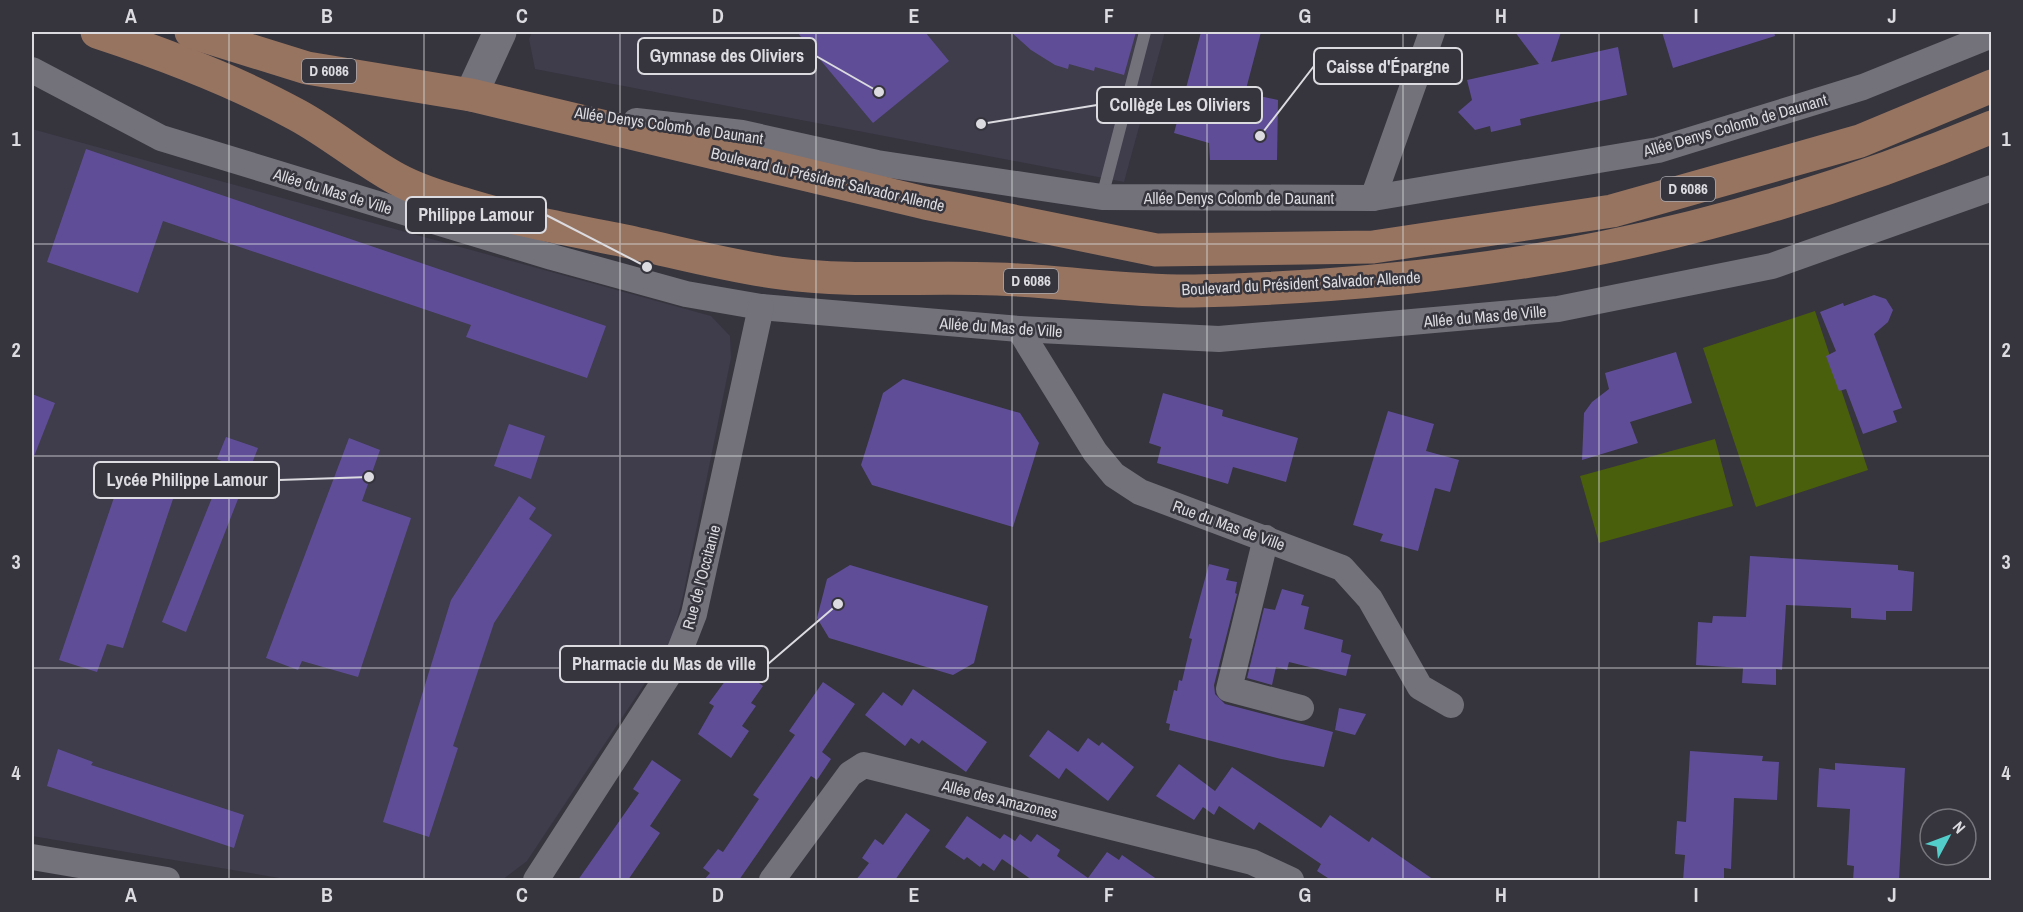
<svg xmlns="http://www.w3.org/2000/svg" width="2023" height="912" font-family="'Archivo Narrow',sans-serif">
<style>
.built{fill:#3f3c4b}
.green{fill:#4a5f0b}
.building{fill:#5f4e97}
.lines{fill:none;stroke-linecap:round;stroke-linejoin:round}
.lane{stroke:#73727b;stroke-width:12}
.street{stroke:#73727b;stroke-width:26}
.secondary{stroke:#73727b;stroke-width:33}
.primary{stroke:#977460;stroke-width:33}
.grid{fill:none;stroke:#dbdbe0;stroke-width:1.5;stroke-opacity:0.55}
.labels{text-anchor:middle;stroke-width:5;stroke-linejoin:round;paint-order:stroke}
.shield{fill:#36343d;stroke:#aaa9af;stroke-width:1.5}
.shield-label{font-size:15px;font-weight:bold;fill:#dbdbe0}
.street-label{font-size:16px;fill:#dbdbe0;stroke:#36343d}
.leader{fill:none;stroke:#dbdbe0;stroke-width:2}
.callout-dot{fill:#dbdbe0;stroke:#36343d;stroke-width:2}
.callout{fill:#36343d;stroke:#dbdbe0;stroke-width:2}
.callout-label{font-size:18px;text-anchor:middle;font-weight:bold;fill:#dbdbe0}
.neatline{fill:none;stroke:#dbdbe0;stroke-width:2}
.grid-label{font-size:20px;text-anchor:middle;font-weight:bold;fill:#dbdbe0}
</style>
<rect width="100%" height="100%" fill="#36343d"/>
<g class="built">
<polygon points="532,32 1165,32 1124,182 535,69 529,39"/>
<polygon points="32,129 711,316 730,336 731,358 683,596 671,644 527,861 502,880 291,880 32,836"/>
</g>
<g class="green">
<polygon points="1815,311 1868,470 1756,507 1703,348"/>
<polygon points="1715,439 1733,506 1599,543 1580,476"/>
</g>
<g class="building">
<polygon points="797,32 925,32 949,61 873,123"/>
<polygon points="1011,32 1136,32 1124,75 1095,67 1094,71 1069,64 1068,69 1055,65 1031,50"/>
<polygon points="1201,32 1261,32 1245,93 1278,100 1277,160 1210,160 1209,143 1174,133"/>
<polygon points="1515,32 1561,32 1551,62 1618,47 1627,95 1520,119 1521,125 1491,132 1490,126 1475,130 1458,112 1472,100 1467,80 1539,64"/>
<polygon points="1662,32 1774,32 1775,36 1673,68"/>
<polygon points="86,149 606,326 587,378 466,337 471,325 163,221 138,293 47,262"/>
<polygon points="1874,295 1886,299 1893,310 1888,322 1874,334 1902,408 1893,411 1897,422 1863,434 1846,389 1839,391 1826,356 1836,351 1820,312 1843,303 1844,306"/>
<polygon points="1676,352 1692,403 1630,422 1638,443 1582,460 1584,413 1592,402 1609,389 1605,373"/>
<polygon points="903,379 1020,413 1039,443 1013,527 872,485 861,465 871,433 883,393"/>
<polygon points="1163,393 1223,410 1222,416 1298,438 1286,482 1233,467 1228,484 1157,463 1161,447 1149,443"/>
<polygon points="32,394 55,403 33,459 32,459"/>
<polygon points="1388,411 1434,424 1426,451 1459,460 1450,492 1435,488 1418,551 1380,541 1383,534 1353,525"/>
<polygon points="509,424 545,436 531,479 494,466"/>
<polygon points="226,437 258,448 186,632 162,622 226,463 217,459"/>
<polygon points="349,438 380,450 362,501 411,518 358,677 302,661 298,670 266,658"/>
<polygon points="126,462 156,472 153,479 177,487 123,648 107,644 97,672 59,660"/>
<polygon points="519,496 536,508 529,519 552,535 494,623 453,746 458,748 429,837 383,822 451,600"/>
<polygon points="1750,556 1898,565 1898,570 1914,572 1912,611 1886,611 1886,620 1851,618 1851,608 1786,605 1782,670 1776,669 1776,685 1742,683 1743,668 1696,665 1698,622 1712,623 1713,616 1746,617"/>
<polygon points="1209,564 1229,569 1226,580 1237,582 1235,593 1237,594 1214,685 1215,694 1225,704 1333,732 1324,767 1281,759 1169,730 1170,724 1166,723 1174,690 1177,691 1179,680 1182,681 1192,639 1189,638"/>
<polygon points="850,565 988,606 974,663 953,675 829,638 817,618 827,579"/>
<polygon points="1282,589 1304,595 1301,605 1309,607 1304,629 1343,640 1341,652 1351,655 1346,676 1289,662 1287,670 1276,667 1272,685 1247,678 1264,608 1275,610"/>
<polygon points="742,658 765,673 759,683 763,686 751,703 756,706 742,726 749,731 731,758 698,734 714,706 709,703"/>
<polygon points="823,682 855,704 822,752 831,759 817,780 811,776 739,880 704,880 710,873 703,868 718,849 723,852 759,799 753,795 795,735 789,731"/>
<polygon points="913,689 987,742 966,772 922,740 919,744 911,738 905,746 865,715 883,692 902,706"/>
<polygon points="1339,708 1366,714 1355,735 1335,730"/>
<polygon points="1048,730 1078,752 1088,738 1099,746 1102,742 1134,767 1108,801 1066,768 1059,779 1029,756"/>
<polygon points="58,749 93,762 91,765 244,815 234,848 47,786"/>
<polygon points="1690,751 1763,756 1762,761 1779,762 1777,800 1734,798 1731,869 1724,868 1724,880 1683,880 1685,855 1675,854 1677,821 1686,822"/>
<polygon points="652,760 681,780 650,826 660,833 628,880 578,880 639,793 633,789"/>
<polygon points="1835,763 1905,768 1899,879 1853,880 1854,866 1847,865 1850,809 1817,807 1819,768 1835,770"/>
<polygon points="1179,764 1215,791 1232,767 1321,828 1330,815 1369,842 1372,837 1434,880 1331,880 1317,871 1321,864 1259,822 1254,830 1219,806 1214,815 1203,807 1194,820 1156,796"/>
<polygon points="906,813 930,830 895,880 856,880 869,863 862,858 875,839 883,845"/>
<polygon points="967,816 1000,839 1004,834 1015,841 1020,834 1031,842 1037,834 1060,850 1057,856 1088,878 1107,852 1119,860 1122,855 1158,880 1032,880 1002,859 994,871 983,863 980,867 967,857 964,860 945,847"/>
</g>
<g class="lines">
<polyline class="lane" points="1102,197 1145,32"/>
<g class="street">
<polyline points="32,70 161,138 552,257 686,294 761,307 1019,329 1219,339 1558,309 1772,266 1992,188"/>
<polyline points="636,121 742,133 877,163 1102,197 1373,198 1658,150 1863,87 1992,35"/>
<polyline points="1373,198 1432,32"/>
<polyline points="1019,329 1095,452 1114,475 1140,492 1342,568 1370,599 1420,687 1451,705"/>
<polyline points="1266,538 1229,689 1301,708"/>
<polyline points="32,857 167,880"/>
<polyline points="536,880 673,668 694,614 761,307"/>
<polyline points="772,880 850,774 864,765 1252,862 1291,880"/>
</g>
<polyline class="secondary" points="471,95 500,32"/>
<g class="primary">
<path d="M97,32C161,53 237,82 297,115C332,134 362,160 397,179C417,190 440,197 461,203C515,220 570,230 625,241C676,252 728,266 780,273C852,283 925,276 997,279C1062,281 1129,292 1194,291C1478,285 1729,237 1992,127"/>
<polyline points="191,32 307,68 471,95 925,203 1156,250 1373,247 1612,211 1860,141 1992,86"/>
</g>
</g>
<path class="grid" d="M229,32V880M424,32V880M620,32V880M816,32V880M1012,32V880M1207,32V880M1403,32V880M1599,32V880M1794,32V880M32,244H1992M32,456H1992M32,668H1992"/>
<g class="labels">
<g class="shield">
<rect x="302" y="59" width="54" height="24" rx="4.5"/>
<rect x="1661" y="177" width="54" height="24" rx="4.5"/>
<rect x="1004" y="269" width="54" height="24" rx="4.5"/>
</g>
<g class="shield-label">
<text x="329" y="76">D 6086</text>
<text x="1688" y="194">D 6086</text>
<text x="1031" y="286">D 6086</text>
</g>
<g class="street-label">
<text transform="translate(669 125) rotate(8)" y="6">Allée Denys Colomb de Daunant</text>
<text transform="translate(1735 125) rotate(-16)" y="6">Allée Denys Colomb de Daunant</text>
<text transform="translate(828 179) rotate(13)" y="6">Boulevard du Président Salvador Allende</text>
<text transform="translate(333 191) rotate(17)" y="6">Allée du Mas de Ville</text>
<text x="1239" y="204">Allée Denys Colomb de Daunant</text>
<text transform="translate(1301 283) rotate(-3)" y="6">Boulevard du Président Salvador Allende</text>
<text transform="translate(1485 316) rotate(-5)" y="6">Allée du Mas de Ville</text>
<text transform="translate(1001 327) rotate(4)" y="6">Allée du Mas de Ville</text>
<text transform="translate(1229 525) rotate(20)" y="6">Rue du Mas de Ville</text>
<text transform="translate(701 577) rotate(-75)" y="6">Rue de l'Occitanie</text>
<text transform="translate(1000 799) rotate(14)" y="6">Allée des Amazones</text>
</g>
</g>
<path class="leader" d="M879 92L816 56M1260 136L1314 66M981 124L1097 105M647 267L546 215M369 477L279 480M838 604L768 664"/>
<g class="callout-dot">
<circle cx="879" cy="92" r="6"/>
<circle cx="1260" cy="136" r="6"/>
<circle cx="981" cy="124" r="6"/>
<circle cx="647" cy="267" r="6"/>
<circle cx="369" cy="477" r="6"/>
<circle cx="838" cy="604" r="6"/>
</g>
<g class="callout">
<rect x="638" y="38" width="178" height="36" rx="6"/>
<rect x="1314" y="48" width="148" height="36" rx="6"/>
<rect x="1097" y="87" width="165" height="36" rx="6"/>
<rect x="406" y="197" width="140" height="36" rx="6"/>
<rect x="94" y="462" width="185" height="36" rx="6"/>
<rect x="560" y="646" width="208" height="36" rx="6"/>
</g>
<g class="callout-label">
<text x="727" y="62">Gymnase des Oliviers</text>
<text x="1388" y="73">Caisse d'Épargne</text>
<text x="1180" y="111">Collège Les Oliviers</text>
<text x="476" y="221">Philippe Lamour</text>
<text x="187" y="486">Lycée Philippe Lamour</text>
<text x="664" y="670">Pharmacie du Mas de ville</text>
</g>
<rect width="2023" height="912" fill="none" stroke="#36343d" stroke-width="66"/>
<g transform="translate(1948 837) rotate(49)"><circle r="28" fill="#36343d" stroke="#78777e" stroke-width="1.5"/>
<path d="M0-4.5L10 22L0 15L-10 22Z" fill="#53cdca"/>
<text y="-9" font-size="16" font-weight="bold" text-anchor="middle" fill="#dbdbe0">N</text>
</g>
<rect x="33" y="33" width="1957" height="846" class="neatline"/>
<g class="grid-label">
<text x="131" y="23">A</text>
<text x="327" y="23">B</text>
<text x="522" y="23">C</text>
<text x="718" y="23">D</text>
<text x="914" y="23">E</text>
<text x="1109" y="23">F</text>
<text x="1305" y="23">G</text>
<text x="1501" y="23">H</text>
<text x="1696" y="23">I</text>
<text x="1892" y="23">J</text>
<text x="16" y="146">1</text>
<text x="2006" y="146">1</text>
<text x="16" y="357">2</text>
<text x="2006" y="357">2</text>
<text x="16" y="569">3</text>
<text x="2006" y="569">3</text>
<text x="16" y="780">4</text>
<text x="2006" y="780">4</text>
<text x="131" y="902">A</text>
<text x="327" y="902">B</text>
<text x="522" y="902">C</text>
<text x="718" y="902">D</text>
<text x="914" y="902">E</text>
<text x="1109" y="902">F</text>
<text x="1305" y="902">G</text>
<text x="1501" y="902">H</text>
<text x="1696" y="902">I</text>
<text x="1892" y="902">J</text>
</g>
</svg>
